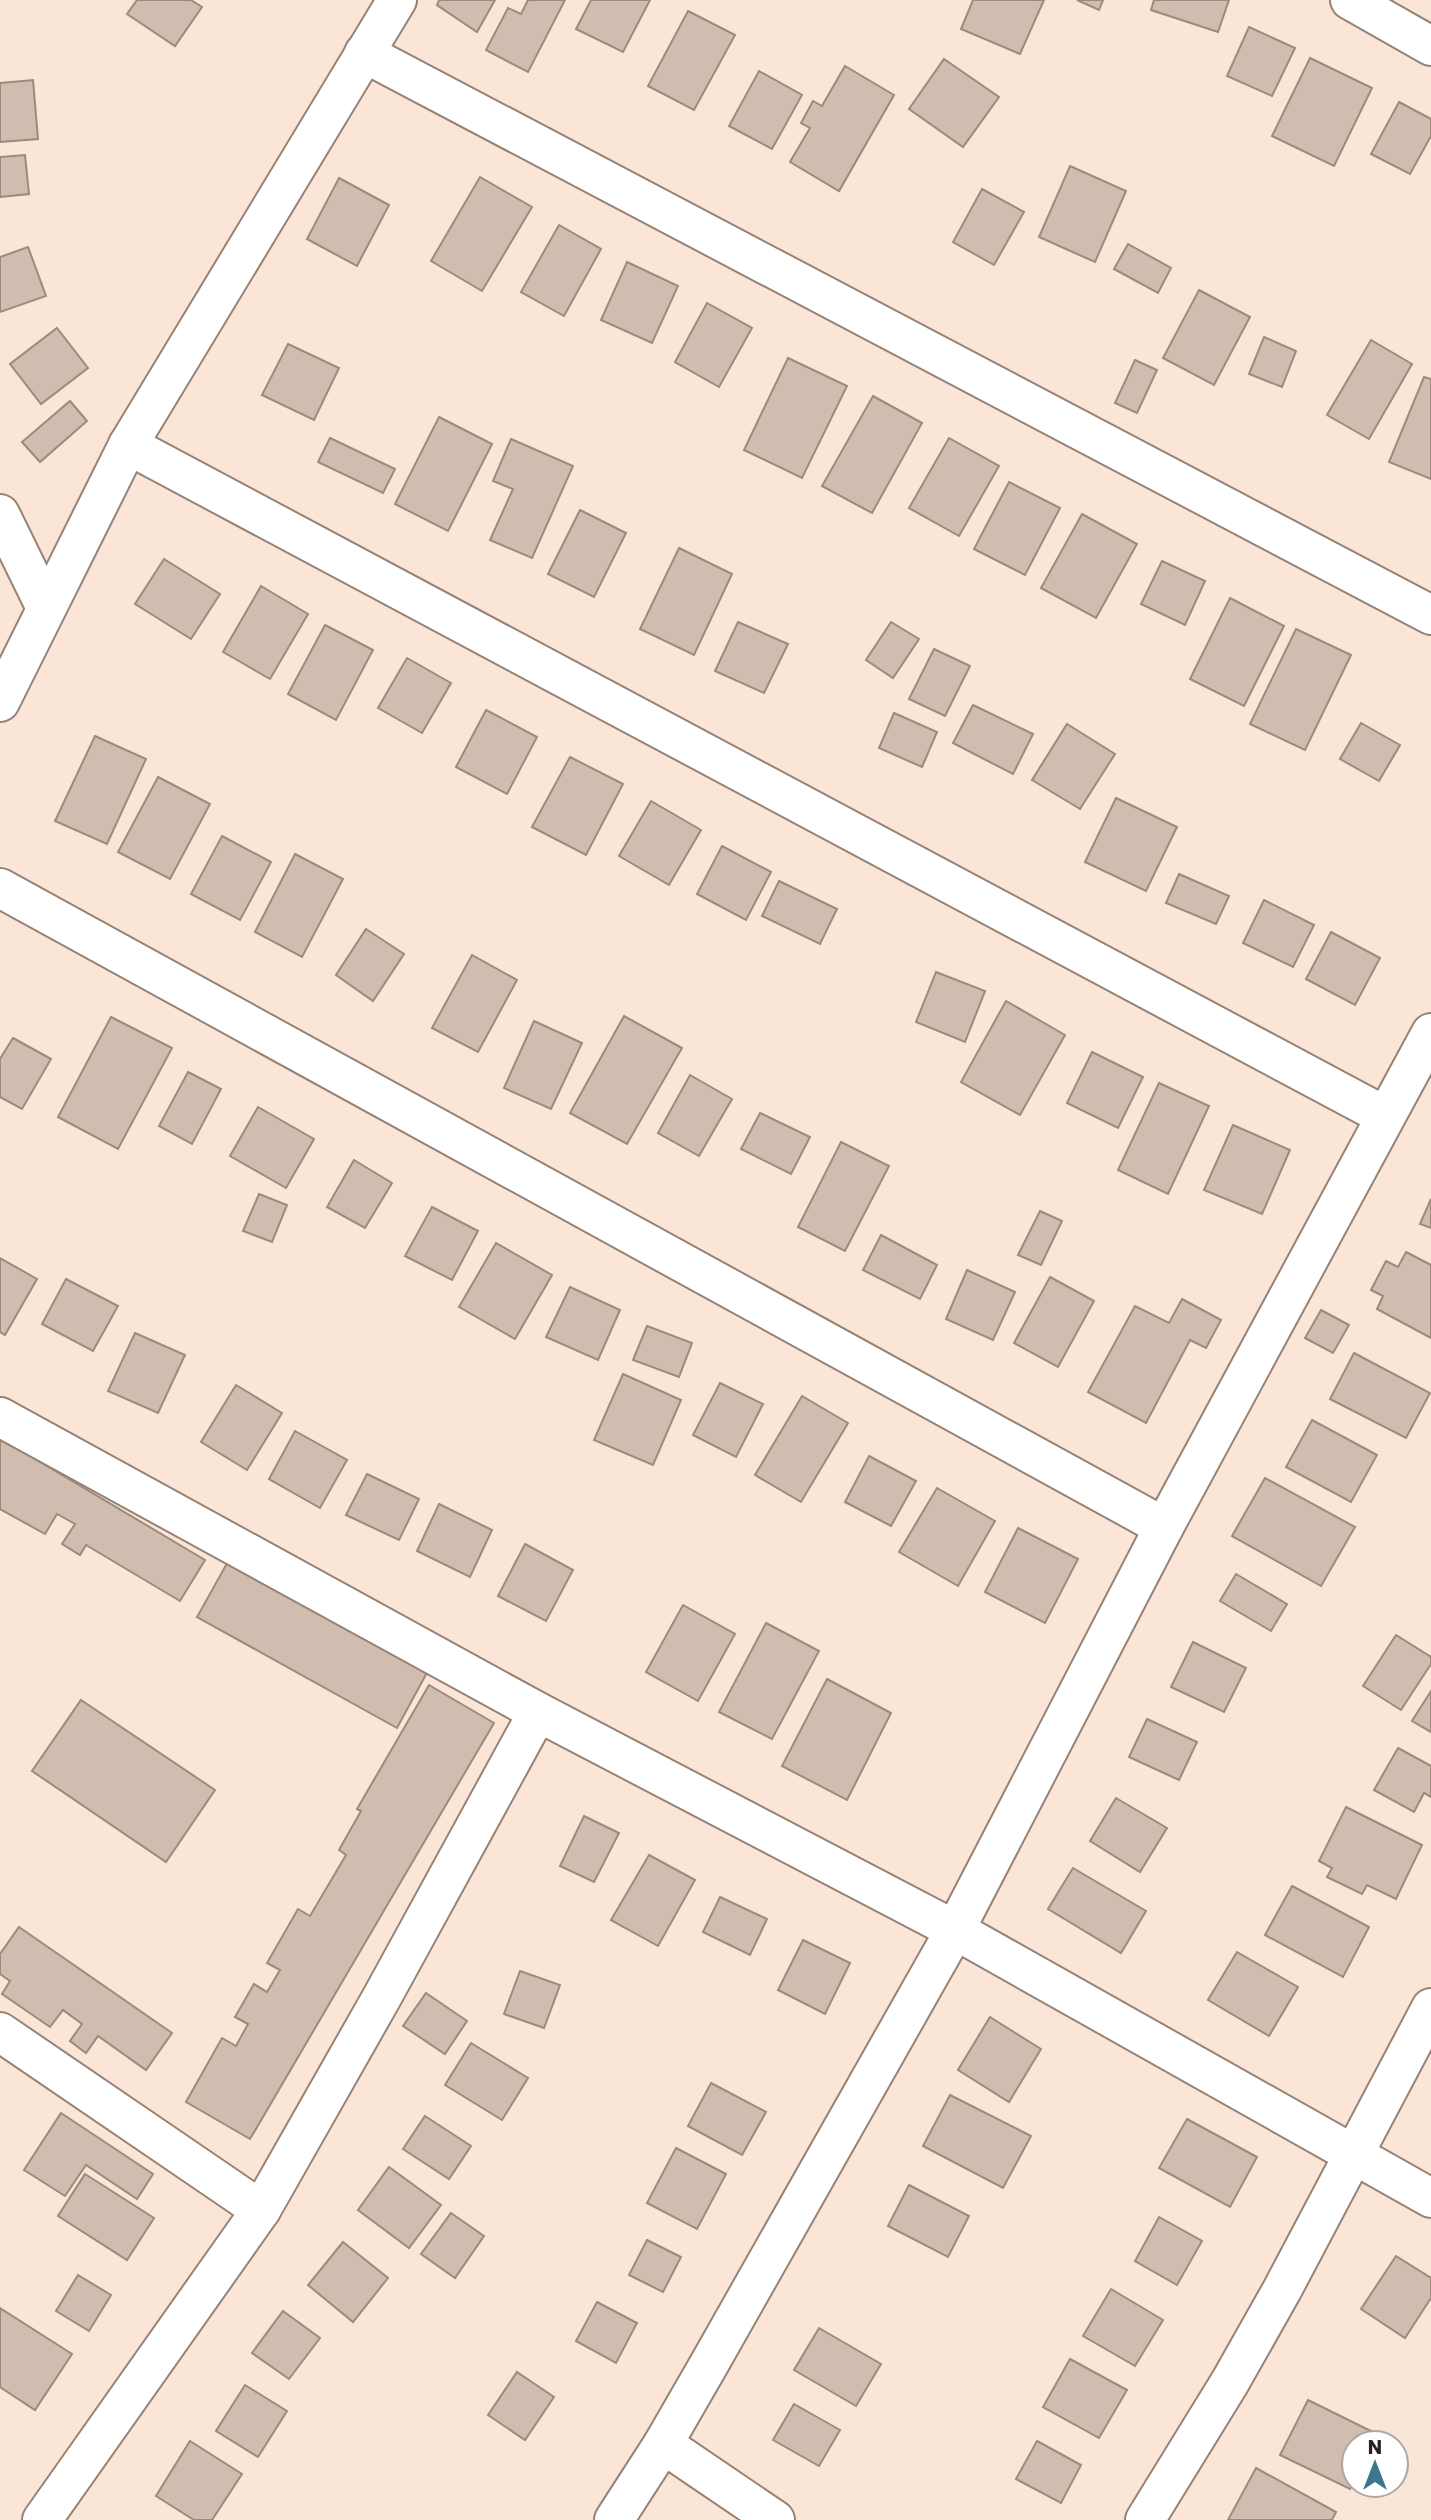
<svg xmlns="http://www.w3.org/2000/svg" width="1431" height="2520" font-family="Poppins,sans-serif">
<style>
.building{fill:#d1bdaf;stroke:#9d8a7d;stroke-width:2}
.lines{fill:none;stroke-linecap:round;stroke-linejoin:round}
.street-casing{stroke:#968375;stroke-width:42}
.street{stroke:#fff;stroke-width:38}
</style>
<rect width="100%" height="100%" fill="#fae5d6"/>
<g class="building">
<polygon points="137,0 191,0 202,7 175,46 127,14"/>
<polygon points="439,0 495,0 477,32 437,5"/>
<polygon points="528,0 565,0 528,72 486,50 508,8 521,14"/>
<polygon points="591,0 650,0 623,52 576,29"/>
<polygon points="973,0 1044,0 1020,54 961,29"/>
<polygon points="1077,0 1103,0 1099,10"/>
<polygon points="1154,0 1229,0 1218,32 1151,10"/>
<polygon points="688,11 735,35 694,110 648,86"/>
<polygon points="1249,27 1295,48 1272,96 1227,76"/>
<polygon points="1310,58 1372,88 1334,166 1272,136"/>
<polygon points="944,59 999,97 963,147 909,109"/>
<polygon points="845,66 894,95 839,191 790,162 810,128 801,123 813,101 822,106"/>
<polygon points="759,71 802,95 772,149 729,126"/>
<polygon points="33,80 38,139 0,142 0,83"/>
<polygon points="1399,102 1431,119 1431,136 1410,174 1371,154"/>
<polygon points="25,155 29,194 0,197 0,157"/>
<polygon points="1070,166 1126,191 1095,262 1039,237"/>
<polygon points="480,177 532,207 482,291 431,261"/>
<polygon points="339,178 389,205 357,266 307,239"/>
<polygon points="982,189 1024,212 994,265 953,242"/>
<polygon points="559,225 601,249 564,316 521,292"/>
<polygon points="1128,244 1171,268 1158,293 1114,269"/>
<polygon points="28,247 46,296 0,312 0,257"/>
<polygon points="627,262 678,286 652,343 601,320"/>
<polygon points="1199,290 1250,317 1214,385 1163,358"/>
<polygon points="707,303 752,328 719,387 675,362"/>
<polygon points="57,328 88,368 41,404 10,364"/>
<polygon points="1264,337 1296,351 1282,387 1249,374"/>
<polygon points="1371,340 1412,364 1369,439 1327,415"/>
<polygon points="288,344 339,368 314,420 262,395"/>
<polygon points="788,358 847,386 802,478 744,450"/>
<polygon points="1135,360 1157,370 1137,413 1115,403"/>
<polygon points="1424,377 1431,379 1431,479 1389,462"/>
<polygon points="873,396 922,423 872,513 822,486"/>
<polygon points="70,401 87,421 40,462 22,442"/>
<polygon points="439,417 492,444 448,531 395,504"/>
<polygon points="330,438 395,469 383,493 318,462"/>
<polygon points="949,438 999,466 959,536 909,508"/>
<polygon points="511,439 573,466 532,558 490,540 513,489 493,481"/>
<polygon points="1009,482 1060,508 1025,575 974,549"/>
<polygon points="580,510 626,533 594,597 548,574"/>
<polygon points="1082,514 1137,544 1096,618 1041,588"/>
<polygon points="679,548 732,574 694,655 640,629"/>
<polygon points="164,559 220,594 191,639 135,604"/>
<polygon points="1162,561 1205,581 1185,625 1141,604"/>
<polygon points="261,586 308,614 270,679 223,652"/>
<polygon points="1230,598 1284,626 1244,706 1190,679"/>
<polygon points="738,622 788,644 764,693 715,671"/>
<polygon points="891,622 919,639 893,678 866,660"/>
<polygon points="325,625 373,650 336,720 288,694"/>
<polygon points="1296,629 1351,655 1305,750 1250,724"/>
<polygon points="934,649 970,666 945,716 909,699"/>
<polygon points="407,658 451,683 422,733 378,708"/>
<polygon points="973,705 1033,734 1013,774 953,743"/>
<polygon points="486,710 537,737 507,794 456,767"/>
<polygon points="894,713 937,732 922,767 879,748"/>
<polygon points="1361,723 1400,745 1379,781 1340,759"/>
<polygon points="1067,724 1115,754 1080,809 1032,780"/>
<polygon points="95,736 146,759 107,844 55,821"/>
<polygon points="570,757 623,784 586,855 532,827"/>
<polygon points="158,777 210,804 170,879 118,852"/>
<polygon points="1116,798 1177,827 1146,891 1085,862"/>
<polygon points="651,801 701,830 669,885 619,856"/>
<polygon points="222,836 271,862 240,920 191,894"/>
<polygon points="722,846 771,872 746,920 697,894"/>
<polygon points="295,854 343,879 302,957 255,932"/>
<polygon points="1179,874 1229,896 1216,924 1166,903"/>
<polygon points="779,881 837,909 820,944 762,916"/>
<polygon points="1264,900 1314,925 1293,967 1243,943"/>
<polygon points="366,929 404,954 373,1001 336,975"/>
<polygon points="1331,932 1380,958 1355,1005 1306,979"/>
<polygon points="472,955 517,980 478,1052 432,1028"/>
<polygon points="936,972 985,991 965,1042 916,1022"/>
<polygon points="1006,1001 1065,1035 1020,1115 961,1082"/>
<polygon points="624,1016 682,1048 627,1144 570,1113"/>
<polygon points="111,1017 172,1048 118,1149 58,1117"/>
<polygon points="534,1021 582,1043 551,1109 504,1088"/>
<polygon points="13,1038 51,1059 22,1109 0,1097 0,1059"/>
<polygon points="1092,1052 1143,1077 1118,1128 1067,1103"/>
<polygon points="188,1072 221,1089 192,1144 159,1126"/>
<polygon points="690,1075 732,1099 699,1156 658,1133"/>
<polygon points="1159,1083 1209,1106 1168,1194 1118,1170"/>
<polygon points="258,1107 314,1139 286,1188 230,1156"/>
<polygon points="760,1113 810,1137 791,1174 741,1149"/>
<polygon points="1233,1125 1290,1150 1262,1214 1204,1190"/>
<polygon points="841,1142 889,1166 845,1251 798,1227"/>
<polygon points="354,1160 392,1183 365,1228 327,1207"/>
<polygon points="259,1194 287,1205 272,1242 243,1231"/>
<polygon points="1431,1199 1431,1228 1420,1224"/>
<polygon points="432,1207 478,1231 452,1280 405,1256"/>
<polygon points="1040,1211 1062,1221 1041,1265 1018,1255"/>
<polygon points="881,1235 937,1265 920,1299 863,1270"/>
<polygon points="496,1243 552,1275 515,1339 459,1307"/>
<polygon points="1406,1252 1431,1265 1431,1338 1377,1309 1383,1296 1371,1290 1386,1261 1398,1267"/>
<polygon points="0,1258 37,1279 5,1335 0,1332"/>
<polygon points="967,1270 1015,1292 993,1340 946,1319"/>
<polygon points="1050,1277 1094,1301 1058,1367 1014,1343"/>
<polygon points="66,1279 118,1306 93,1351 42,1324"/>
<polygon points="570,1287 620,1310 598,1360 546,1337"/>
<polygon points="1182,1299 1221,1320 1206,1348 1190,1340 1146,1423 1088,1392 1135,1306 1169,1323"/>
<polygon points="1321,1310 1349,1325 1333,1353 1305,1338"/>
<polygon points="647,1326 692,1343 679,1377 633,1360"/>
<polygon points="135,1333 185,1355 158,1413 108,1391"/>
<polygon points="1354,1353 1430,1393 1406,1438 1330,1399"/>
<polygon points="623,1374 681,1400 653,1465 594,1440"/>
<polygon points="720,1383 763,1404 736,1457 693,1435"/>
<polygon points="236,1385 282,1413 247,1470 201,1442"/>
<polygon points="802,1396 848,1423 801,1502 755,1475"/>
<polygon points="1312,1420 1377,1455 1351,1502 1286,1467"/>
<polygon points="295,1431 347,1460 320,1508 269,1479"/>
<polygon points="0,1438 205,1560 180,1601 86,1545 80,1555 62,1544 75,1524 57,1514 45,1534 0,1509"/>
<polygon points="869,1456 916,1481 891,1526 845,1502"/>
<polygon points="367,1474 419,1499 399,1540 346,1515"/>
<polygon points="1265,1478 1355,1527 1321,1586 1232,1536"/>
<polygon points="937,1488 995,1521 958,1586 899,1552"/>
<polygon points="439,1504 492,1530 470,1577 417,1551"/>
<polygon points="1018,1528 1078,1559 1045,1623 985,1592"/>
<polygon points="525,1544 573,1570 546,1621 498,1596"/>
<polygon points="230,1558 429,1669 397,1728 197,1617"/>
<polygon points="1236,1574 1287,1604 1271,1631 1220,1601"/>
<polygon points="683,1605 735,1634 698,1701 646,1672"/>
<polygon points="766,1623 819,1651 772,1739 719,1712"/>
<polygon points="1396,1635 1431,1657 1431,1664 1401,1710 1363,1686"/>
<polygon points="1193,1642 1246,1668 1224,1712 1171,1687"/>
<polygon points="827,1679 891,1713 847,1800 782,1766"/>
<polygon points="429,1685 494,1723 250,2139 186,2102 222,2038 236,2046 248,2024 235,2017 254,1984 267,1992 280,1970 267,1963 298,1909 310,1916 346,1855 339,1850 361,1811 357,1809"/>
<polygon points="1431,1691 1431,1732 1412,1721"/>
<polygon points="81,1700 215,1790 166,1862 32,1771"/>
<polygon points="1147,1719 1197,1742 1179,1780 1129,1757"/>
<polygon points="1398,1748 1431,1766 1431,1797 1424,1793 1414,1812 1374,1790"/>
<polygon points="1116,1798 1167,1828 1140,1872 1090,1841"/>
<polygon points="1346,1807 1422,1845 1396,1899 1367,1885 1362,1894 1327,1877 1332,1868 1319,1861"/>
<polygon points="584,1816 619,1833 594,1882 560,1866"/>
<polygon points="649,1855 695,1880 658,1946 611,1920"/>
<polygon points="1073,1868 1146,1911 1121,1953 1048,1909"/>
<polygon points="1292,1886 1369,1927 1343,1977 1265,1935"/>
<polygon points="720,1897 767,1919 750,1955 703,1932"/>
<polygon points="19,1927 172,2033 146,2070 98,2036 86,2053 70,2041 82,2024 63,2010 50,2027 2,1994 10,1981 0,1974 0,1954"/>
<polygon points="803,1940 850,1963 825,2014 778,1990"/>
<polygon points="1237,1952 1298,1987 1269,2036 1208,2000"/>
<polygon points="520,1971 560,1985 544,2028 504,2014"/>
<polygon points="426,1993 467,2021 445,2054 403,2026"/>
<polygon points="990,2017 1041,2049 1009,2102 958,2070"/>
<polygon points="471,2043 528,2078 502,2120 445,2085"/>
<polygon points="711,2083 766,2112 742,2155 688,2126"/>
<polygon points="950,2095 1031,2136 1003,2188 923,2146"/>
<polygon points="61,2113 153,2174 137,2199 86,2165 65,2196 24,2170"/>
<polygon points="425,2116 471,2146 449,2179 403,2149"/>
<polygon points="1187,2119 1257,2157 1230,2207 1159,2168"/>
<polygon points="676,2148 726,2174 697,2229 647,2203"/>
<polygon points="389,2167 441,2205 409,2248 358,2210"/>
<polygon points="85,2174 154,2218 127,2260 58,2216"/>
<polygon points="909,2185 969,2216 948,2257 888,2226"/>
<polygon points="451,2213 484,2236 455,2278 421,2254"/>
<polygon points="1159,2217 1202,2241 1177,2285 1135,2261"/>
<polygon points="647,2240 681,2257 663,2292 629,2275"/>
<polygon points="343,2242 388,2278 353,2322 308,2285"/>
<polygon points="1396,2256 1431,2278 1431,2298 1405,2338 1361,2309"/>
<polygon points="78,2275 111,2295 89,2331 56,2311"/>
<polygon points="1111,2289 1163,2320 1135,2366 1083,2336"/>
<polygon points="597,2302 637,2323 616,2363 576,2341"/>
<polygon points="0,2308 72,2354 35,2410 0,2387"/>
<polygon points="283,2311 320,2338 289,2379 252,2353"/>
<polygon points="819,2328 881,2364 856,2406 794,2370"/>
<polygon points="1070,2359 1127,2390 1099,2438 1043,2407"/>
<polygon points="517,2372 554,2397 525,2440 488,2415"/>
<polygon points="245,2385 287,2411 258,2457 216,2431"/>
<polygon points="1308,2400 1377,2434 1373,2443 1354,2443 1354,2481 1350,2489 1280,2455"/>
<polygon points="794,2404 840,2430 819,2466 773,2440"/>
<polygon points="190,2441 242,2474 212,2520 194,2520 156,2496"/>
<polygon points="1037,2441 1081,2465 1061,2503 1016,2479"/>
<polygon points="1256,2468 1336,2512 1332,2520 1228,2520"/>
</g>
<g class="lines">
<g class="street-casing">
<g id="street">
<polyline points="1350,0 1431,46"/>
<polyline points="364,53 1431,615"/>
<polyline points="128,445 1385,1116"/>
<polyline points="0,514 46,608"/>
<polyline points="0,702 128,445 397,0"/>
<polyline points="0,888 1164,1527"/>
<polyline points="0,1417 538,1712 955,1930 1431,2198"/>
<polyline points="0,2032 261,2210"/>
<polyline points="663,2444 775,2520"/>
<polyline points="42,2520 261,2210 382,1997 538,1712"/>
<polyline points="614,2520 663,2444 708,2366 955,1930 1164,1527 1431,1033"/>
<polyline points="1145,2520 1230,2382 1282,2290 1431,2008"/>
</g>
</g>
<use href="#street" class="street"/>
</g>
<g transform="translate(1375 2464)"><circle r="33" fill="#ffffff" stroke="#aaa7a5" stroke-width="2"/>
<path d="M0-5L12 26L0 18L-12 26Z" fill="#3c768f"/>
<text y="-10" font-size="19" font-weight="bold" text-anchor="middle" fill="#2a231d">N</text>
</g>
</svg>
